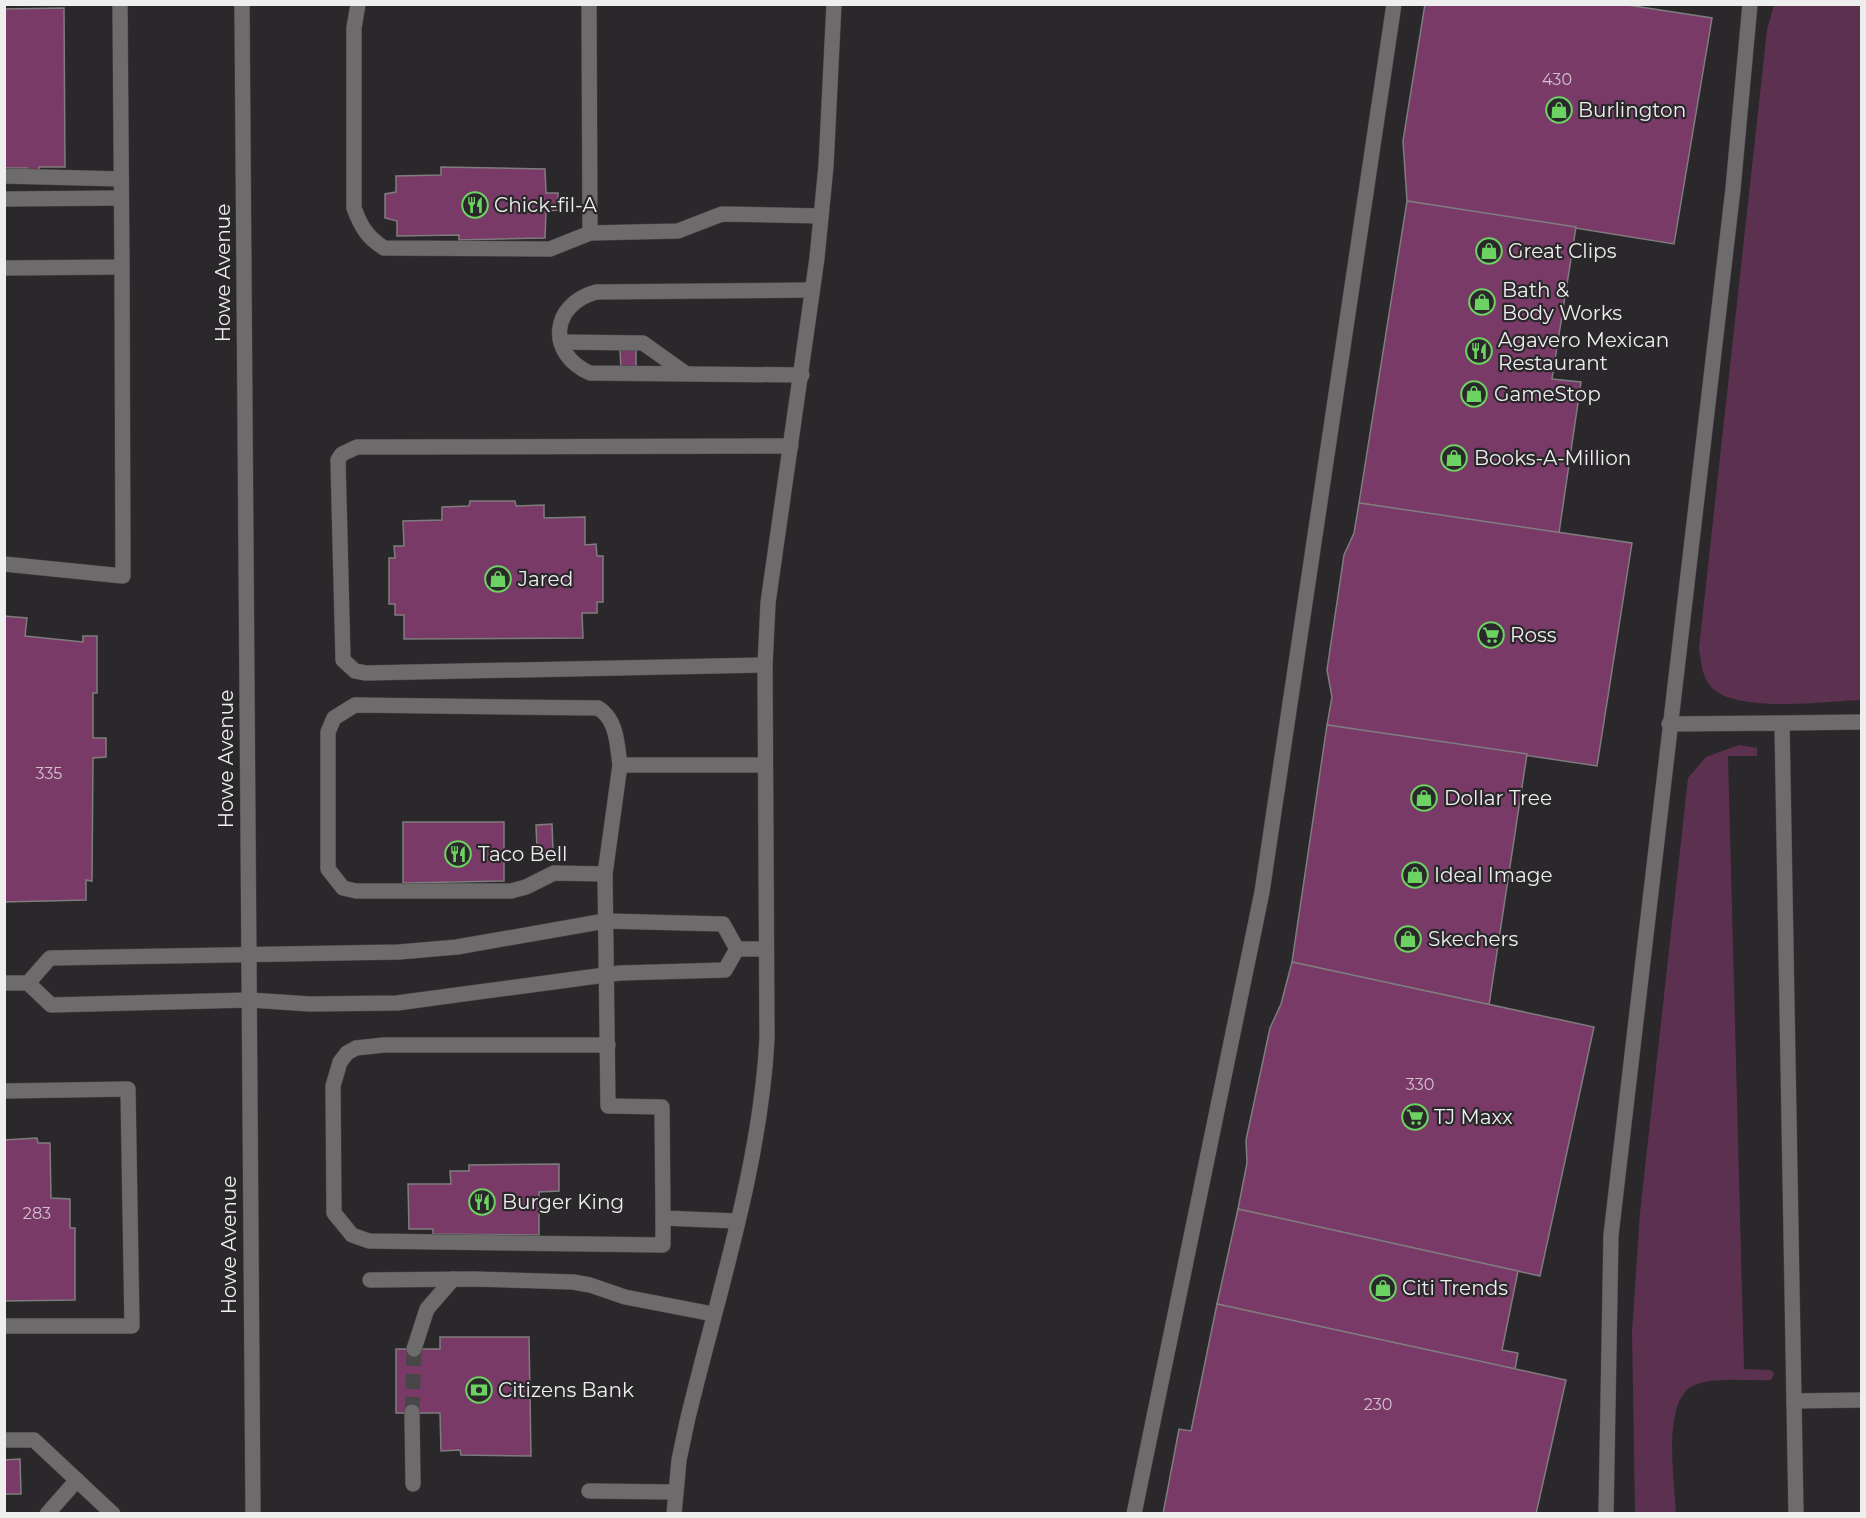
<svg xmlns="http://www.w3.org/2000/svg" width="1866" height="1518" font-family="Montserrat,sans-serif">
<style>
.green{fill:#5c3150}
.building{fill:#793a68;stroke:#7f7c7e;stroke-width:1.5}
.lines{fill:none;stroke-linecap:round;stroke-linejoin:round}
.minor-tunnel{stroke:#484648;stroke-width:15;stroke-dasharray:15 8;stroke-linecap:butt}
.minor-casing{stroke:#484647;stroke-width:16}
.minor{stroke:#6e6b6d;stroke-width:15}
.labels{text-anchor:middle;stroke-width:4.5;stroke-linejoin:round;paint-order:stroke}
.number-label{font-size:16px;fill:#d2c1cd}
.poi-label{font-size:20px;fill:#efeeef;stroke:#2a282a;text-anchor:start}
.street-label{font-size:20px;fill:#efeeef;stroke:#2a282a}
</style>
<rect width="100%" height="100%" fill="#2a282a"/>
<g class="green">
<path d="M1774,5H1861V700C1826,701 1737,714 1711,687C1702,677 1701,661 1699,648L1767,30Z"/>
<path d="M1739,745L1757,748V756H1728L1744,1369L1771,1370L1774,1374L1771,1380C1747,1381 1719,1377 1697,1384C1660,1395 1675,1483 1676,1513H1635L1632,1332L1640,1213L1688,778L1706,757Z"/>
</g>
<g class="building">
<polygon points="1425,4 1621,4 1712,18 1674,244 1407,201 1403,141"/>
<polygon points="64,8 65,167 39,167 39,173 27,174 27,168 4,168 4,9"/>
<polygon points="441,167 545,169 546,193 558,193 558,210 546,211 545,238 459,240 459,235 397,236 397,221 385,218 385,194 396,192 396,176 441,175"/>
<polygon points="1407,201 1576,227 1552,379 1581,382 1559,533 1359,503"/>
<polygon points="620,350 636,350 636,369 621,370"/>
<polygon points="470,501 515,501 516,506 544,505 544,518 585,517 585,545 596,544 597,556 603,556 603,602 597,602 597,613 582,613 583,638 404,639 404,615 395,615 395,604 389,604 389,558 395,558 394,546 404,546 403,521 442,520 442,507 469,506"/>
<polygon points="1359,503 1632,543 1597,766 1327,725 1332,697 1327,670 1344,555 1354,533"/>
<polygon points="4,616 27,618 25,636 83,642 83,636 97,636 97,693 93,693 93,738 106,738 106,757 93,758 92,881 86,880 86,900 4,902"/>
<polygon points="1327,725 1527,754 1489,1005 1292,962"/>
<polygon points="403,822 504,822 504,881 403,883"/>
<polygon points="552,824 553,851 537,851 536,825"/>
<polygon points="1292,962 1594,1027 1540,1276 1238,1209 1247,1163 1246,1140 1270,1028 1281,1004"/>
<polygon points="37,1138 38,1143 50,1143 51,1198 70,1199 70,1228 75,1228 75,1300 4,1301 4,1140"/>
<polygon points="559,1164 559,1191 539,1192 539,1235 433,1234 433,1229 409,1229 408,1184 451,1184 450,1171 469,1171 469,1165"/>
<polygon points="1238,1209 1518,1271 1502,1350 1518,1353 1515,1369 1217,1304"/>
<polygon points="1217,1304 1566,1380 1536,1514 1163,1514 1179,1429 1191,1431"/>
<polygon points="440,1337 529,1337 531,1456 461,1455 460,1450 441,1451 440,1413 396,1413 396,1349 440,1349"/>
<polygon points="20,1459 21,1494 4,1494 4,1460"/>
</g>
<g class="lines">
<polyline class="minor-tunnel" points="412,1412 414,1349"/>
<g class="minor-casing">
<g id="minor">
<polyline points="242,4 253,1514"/>
<path d="M358,4L354,28V208C361,227 367,237 384,248L550,249L590,233"/>
<polyline points="589,4 590,233 678,231 722,214 821,216"/>
<polyline points="4,176 121,179"/>
<polyline points="4,199 121,198"/>
<polyline points="4,268 122,267 120,4"/>
<polyline points="562,342 643,343 685,373"/>
<path d="M802,375L590,373C547,354 550,305 596,292L812,290"/>
<polyline points="4,564 123,576 122,267"/>
<polyline points="765,665 366,673 355,671 343,660 338,460 342,454 357,447 791,446"/>
<polyline points="1782,723 1862,722"/>
<polyline points="1669,724 1782,723 1796,1514"/>
<path d="M605,874L554,873L526,887L511,891H356L343,888L328,869V732L334,718L355,705L598,708C617,719 617,744 620,765"/>
<polyline points="737,949 766,949"/>
<polyline points="4,983 28,983 51,1005 249,1000 310,1004 397,1003 620,973 725,970 737,949 723,924 605,921 457,947 399,952 50,958 28,983"/>
<polyline points="608,1045 384,1045 356,1048 347,1053 340,1062 333,1086 334,1213 352,1235 369,1241 663,1245 663,1218"/>
<polyline points="4,1091 128,1089 132,1326 4,1326"/>
<polyline points="736,1221 663,1218 662,1107 608,1106 605,874 620,765 765,765"/>
<polyline points="370,1280 473,1279 573,1282 590,1285 625,1297 713,1314"/>
<polyline points="414,1349 427,1309 453,1279"/>
<polyline points="1794,1401 1862,1400"/>
<polyline points="412,1412 413,1484"/>
<polyline points="4,1440 34,1440 113,1514"/>
<polyline points="589,1491 675,1492"/>
<polyline points="47,1514 77,1480"/>
<path d="M674,1514L679,1460L687,1422C717,1296 760,1169 767,1039L765,665L768,603L817,258L826,166L834,4"/>
<polyline points="1134,1514 1262,892 1394,4"/>
<polyline points="1606,1514 1611,1235 1733,189 1750,4"/>
</g>
</g>
<use href="#minor" class="minor"/>
</g>
<defs>
<g id="shop-ring" transform="scale(1.35)"><circle r="9.5" fill="#2a282a" stroke="#6cd362" stroke-width="1.5"/><path d="M-5-2.5h2.3a2.7 3.5 0 0 1 5.4 0H5L5.5 6h-11ZM-1.5-2.5h3a1.5 2.3 0 0 0-3 0Z" fill="#6cd362"/></g>
<g id="restaurant-ring" transform="scale(1.35)"><circle r="9.5" fill="#2a282a" stroke="#6cd362" stroke-width="1.5"/><path d="M-5-6h1v4h1v-4h1v4h1v-4h1v5L-1.5 .5V6h-2V.5L-5-1ZM5-6V6H3V1.5H1.5Q1.5-4 5-6Z" fill="#6cd362"/></g>
<g id="supermarket-ring" transform="scale(1.35)"><circle r="9.5" fill="#2a282a" stroke="#6cd362" stroke-width="1.5"/><path d="M-6-5.5h2.5l.6 2H6L4.5 2H-2.5L-4.4-4H-6ZM-1.5 3.2a1.3 1.3 0 1 0 .1 0ZM3 3.2a1.3 1.3 0 1 0 .1 0Z" fill="#6cd362"/></g>
<g id="bank-ring" transform="scale(1.35)"><circle r="9.5" fill="#2a282a" stroke="#6cd362" stroke-width="1.5"/><path d="M-6-4H6V4H-6ZM0-2.3a2.3 2.3 0 1 0 0 4.6a2.3 2.3 0 1 0 0-4.6Z" fill="#6cd362"/></g>
</defs>
<g fill-rule="evenodd">
<use href="#shop-ring" x="1559" y="110"/>
<use href="#restaurant-ring" x="475" y="205"/>
<use href="#shop-ring" x="1489" y="251"/>
<use href="#shop-ring" x="1482" y="302"/>
<use href="#restaurant-ring" x="1479" y="351"/>
<use href="#shop-ring" x="1474" y="394"/>
<use href="#shop-ring" x="1454" y="458"/>
<use href="#shop-ring" x="498" y="579"/>
<use href="#supermarket-ring" x="1491" y="635"/>
<use href="#shop-ring" x="1424" y="798"/>
<use href="#restaurant-ring" x="458" y="854"/>
<use href="#shop-ring" x="1415" y="875"/>
<use href="#shop-ring" x="1408" y="939"/>
<use href="#supermarket-ring" x="1415" y="1117"/>
<use href="#restaurant-ring" x="482" y="1202"/>
<use href="#shop-ring" x="1383" y="1288"/>
<use href="#bank-ring" x="479" y="1390"/>
</g>
<g class="labels">
<g class="number-label">
<text x="1557" y="85">430</text>
<text x="49" y="779">335</text>
<text x="1420" y="1090">330</text>
<text x="37" y="1219">283</text>
<text x="1378" y="1410">230</text>
</g>
<g class="poi-label">
<text x="1578" y="117">Burlington</text>
<text x="494" y="212">Chick-fil-A</text>
<text x="1508" y="258">Great Clips</text>
<text x="1502" y="297">Bath &amp;<tspan x="1502" dy="23">Body Works</tspan></text>
<text x="1498" y="347">Agavero Mexican<tspan x="1498" dy="23">Restaurant</tspan></text>
<text x="1494" y="401">GameStop</text>
<text x="1474" y="465">Books-A-Million</text>
<text x="518" y="586">Jared</text>
<text x="1510" y="642">Ross</text>
<text x="1444" y="805">Dollar Tree</text>
<text x="478" y="861">Taco Bell</text>
<text x="1434" y="882">Ideal Image</text>
<text x="1428" y="946">Skechers</text>
<text x="1434" y="1124">TJ Maxx</text>
<text x="502" y="1209">Burger King</text>
<text x="1402" y="1295">Citi Trends</text>
<text x="498" y="1397">Citizens Bank</text>
</g>
<g class="street-label">
<text transform="translate(223 273) rotate(-90)" y="7">Howe Avenue</text>
<text transform="translate(226 759) rotate(-90)" y="7">Howe Avenue</text>
<text transform="translate(229 1245) rotate(-90)" y="7">Howe Avenue</text>
</g>
</g>
<rect width="1866" height="1518" fill="none" stroke="#efeeef" stroke-width="12"/>
</svg>
